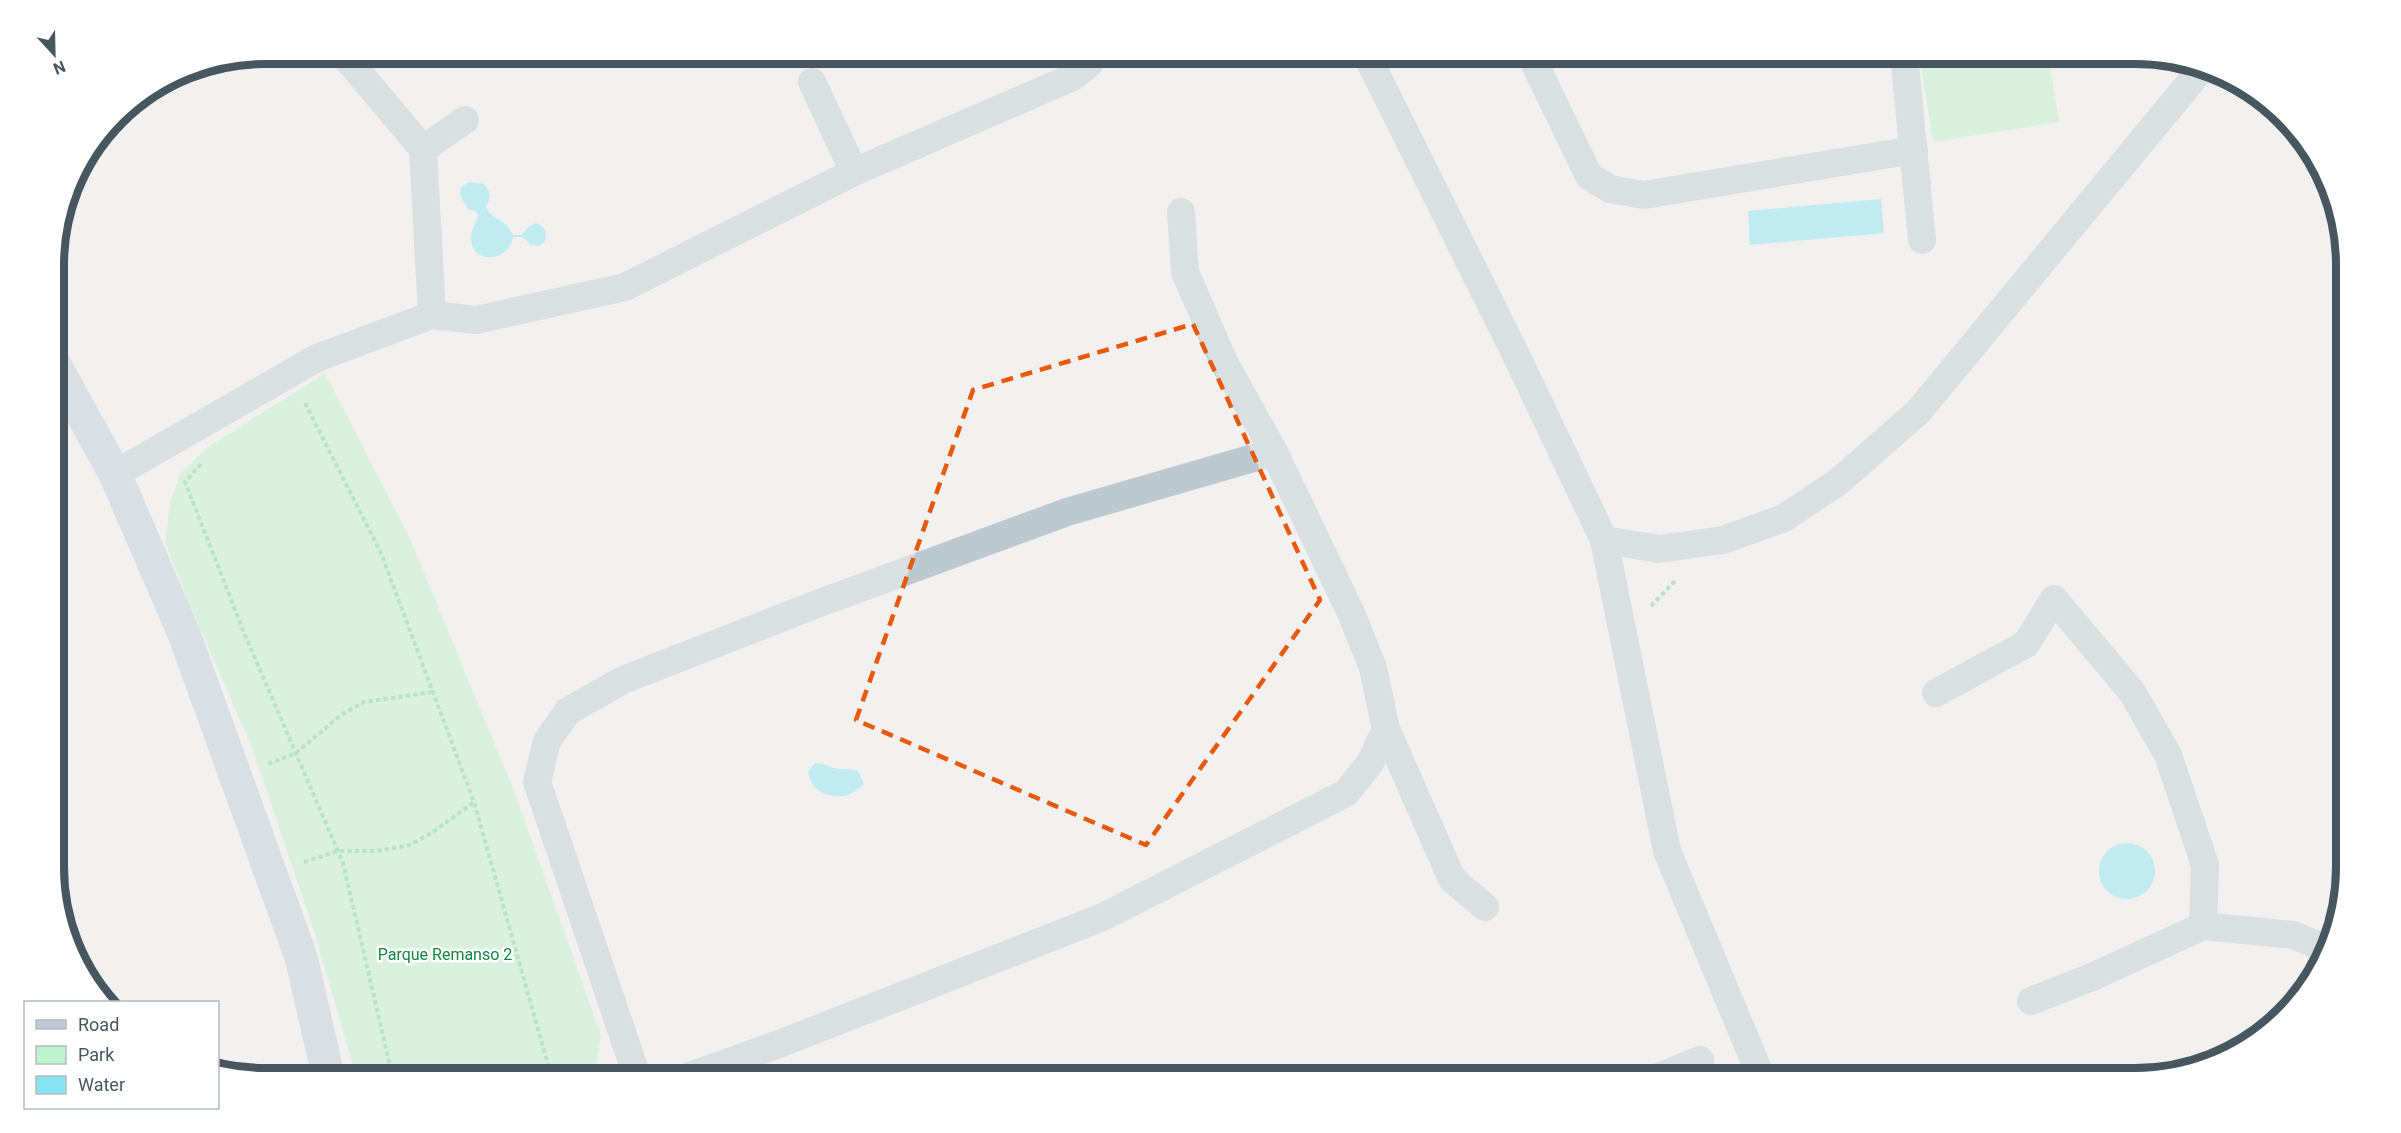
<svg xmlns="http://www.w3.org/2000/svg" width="2401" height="1133" font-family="Roboto,sans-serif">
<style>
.green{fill:#bcf2cc}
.water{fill:#87e5f1}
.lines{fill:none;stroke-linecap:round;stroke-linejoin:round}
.path{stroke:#72d29a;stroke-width:4;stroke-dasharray:4.5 3;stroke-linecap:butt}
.street{stroke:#bdc9d0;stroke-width:28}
.secondary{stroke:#bdcad5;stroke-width:33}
.marked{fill:none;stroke:#e8590c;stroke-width:4.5;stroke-dasharray:12 8;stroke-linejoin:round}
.labels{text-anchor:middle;stroke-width:5;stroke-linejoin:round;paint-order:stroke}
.park-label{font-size:16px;fill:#128641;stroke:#fff}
.rim{fill:none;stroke:#47565f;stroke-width:8}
</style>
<rect width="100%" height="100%" fill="#f3f0f0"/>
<g class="green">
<polygon points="1919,54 2048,54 2059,122 1933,142"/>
<polygon points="325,373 411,541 514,791 601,1035 596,1068 587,1079 357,1079 314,931 251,745 189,603 165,543 170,504 180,474 208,447"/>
</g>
<g class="water">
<path d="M469,182L484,184C491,192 491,197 486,207C492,221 504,216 513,235H522L528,227L536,223C545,227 547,231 545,241L539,246L531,245L523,237H513C509,262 471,266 471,237C471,230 476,222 478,215L475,211L468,209L460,195L461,187Z"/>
<polygon points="1881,199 1884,233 1750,245 1748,211"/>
<path d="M815,763C823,763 827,766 834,768C842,770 849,768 858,771L864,784C858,789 850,796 842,796C824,798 810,788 808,771Z"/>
<circle cx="2127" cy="871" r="28"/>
</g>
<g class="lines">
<g class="path">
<polyline points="305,403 381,553 474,802 552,1079"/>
<polyline points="201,464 185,482 245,635 343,863 393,1079"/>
<polyline points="1651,606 1675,581"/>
<polyline points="268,764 296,753 341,715 364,702 433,692"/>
<polyline points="304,862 338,851 377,851 410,845 433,832 474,802"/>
</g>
<g class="street">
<polyline points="343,54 423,149"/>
<polyline points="1366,54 1517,357 1604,540 1667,851 1762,1079"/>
<polyline points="1530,54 1589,176 1610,189 1644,195 1914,150"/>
<polyline points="1904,54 1922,240"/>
<polyline points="812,82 854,172"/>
<polyline points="1181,212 1185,272 1225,364 1274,452 1351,613 1373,668 1386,729 1452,879 1485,907"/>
<polyline points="432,315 423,149 465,120"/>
<polyline points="115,474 317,358 432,315 476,320 625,287 854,172 1073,77 1089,64 1092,54"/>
<polyline points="1604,540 1659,549 1723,540 1784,518 1838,482 1918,412 2203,67"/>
<polyline points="1936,693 2026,644 2054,599 2132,692 2168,755 2205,865 2203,926"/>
<polyline points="2031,1001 2092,977 2203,926 2293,935 2330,950"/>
<polyline points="638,1079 537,782 547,741 568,711 623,680 817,604 1067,512 1274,452"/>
<polyline points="682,1079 779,1044 1103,917 1346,793 1370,763 1386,729"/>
<polyline points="1654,1079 1700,1060"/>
</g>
<polyline class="secondary" points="55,365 115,474 184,634 301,957 329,1079"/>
</g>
<path d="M0 0H2401V1133H0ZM1193,324L1320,600L1146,845L856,720L973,390Z" fill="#f3f0f0" fill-opacity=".55" fill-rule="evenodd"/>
<path class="marked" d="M1193,324L1320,600L1146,845L856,720L973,390Z"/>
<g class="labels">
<g class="park-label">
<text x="445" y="960">Parque Remanso 2</text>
</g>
</g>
<path d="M0 0H2401V1133H0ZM265 64H2135A201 201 0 0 1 2336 265V867A201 201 0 0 1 2135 1068H265A201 201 0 0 1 64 867V265A201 201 0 0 1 265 64Z" fill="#fff" fill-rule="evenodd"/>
<path class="rim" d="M265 64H2135A201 201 0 0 1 2336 265V867A201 201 0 0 1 2135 1068H265A201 201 0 0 1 64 867V265A201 201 0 0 1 265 64Z"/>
<rect x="24" y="1001" width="195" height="108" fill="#ffffff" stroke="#b5bbbf" stroke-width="1.5"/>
<rect x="36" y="1020" width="30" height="9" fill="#bdcad5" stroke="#b5bbbf" stroke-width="1.5"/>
<text x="78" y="1031" font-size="18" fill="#47565f">Road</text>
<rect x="36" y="1046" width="30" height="18" fill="#bcf2cc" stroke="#b5bbbf" stroke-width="1.5"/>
<text x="78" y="1061" font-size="18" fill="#47565f">Park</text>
<rect x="36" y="1076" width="30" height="18" fill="#87e5f1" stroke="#b5bbbf" stroke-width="1.5"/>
<text x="78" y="1091" font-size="18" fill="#47565f">Water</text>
<g transform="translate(54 54) rotate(158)" stroke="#ffffff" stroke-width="4.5" paint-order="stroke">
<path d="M0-4.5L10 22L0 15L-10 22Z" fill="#47565f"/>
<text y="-9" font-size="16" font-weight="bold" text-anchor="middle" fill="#47565f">N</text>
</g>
</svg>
